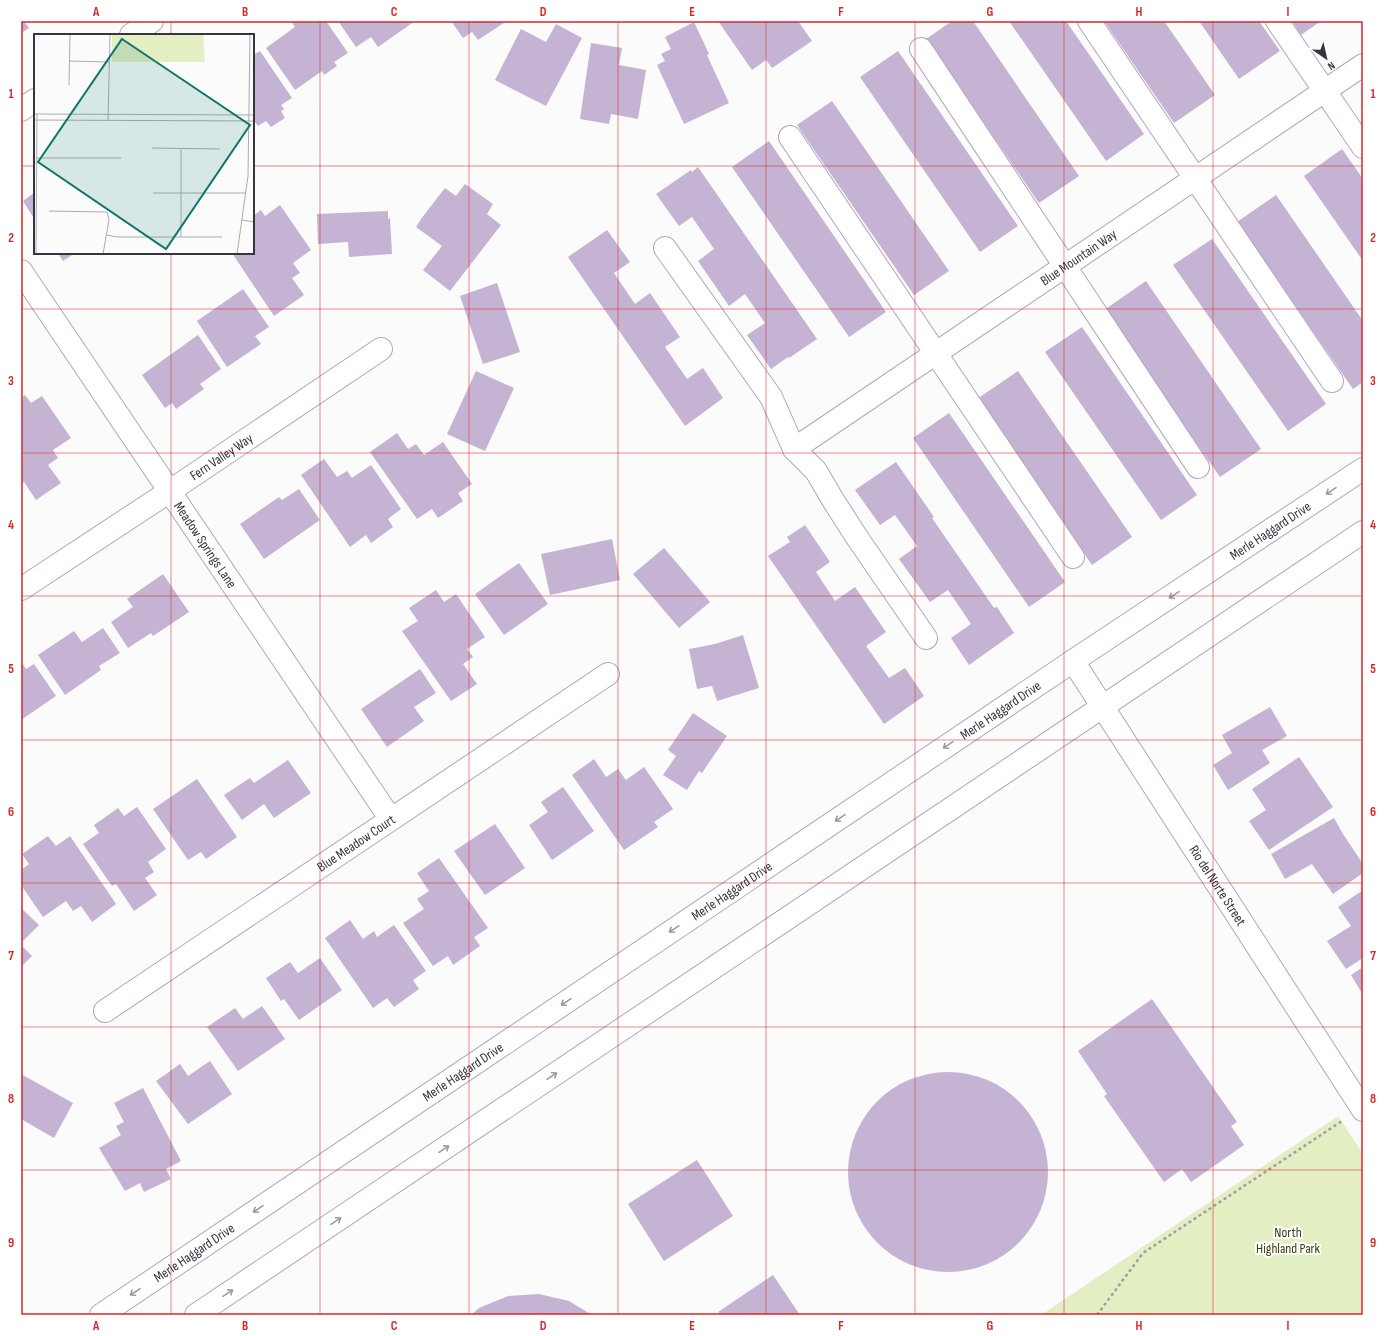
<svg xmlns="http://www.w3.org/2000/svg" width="1384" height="1336" font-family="'Sofia Sans Condensed',sans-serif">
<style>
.green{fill:#e4eec3}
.building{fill:#c5b3d3}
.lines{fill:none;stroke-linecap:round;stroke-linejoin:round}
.minor-casing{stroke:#b4a2c2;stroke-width:24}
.major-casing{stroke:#b4a2c2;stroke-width:24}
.path{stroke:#a09da3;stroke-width:2.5;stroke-dasharray:3 3;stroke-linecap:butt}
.minor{stroke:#fff;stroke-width:22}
.major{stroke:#fff;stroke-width:22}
.oneway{stroke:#9c989f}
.grid{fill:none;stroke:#d62828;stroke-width:1;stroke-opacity:0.55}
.labels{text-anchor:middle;stroke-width:4;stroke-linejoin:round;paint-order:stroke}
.street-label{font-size:14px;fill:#39323f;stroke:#fff}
.park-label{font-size:14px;fill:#373e0a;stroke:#fff}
.inset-road{fill:none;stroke:#adabb0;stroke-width:1}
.view{fill:#0f766e;fill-opacity:0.15;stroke:#0f766e;stroke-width:2}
.inset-edge{fill:none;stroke:#39323f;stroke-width:2}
.neatline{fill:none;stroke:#d62828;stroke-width:1.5}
.grid-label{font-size:13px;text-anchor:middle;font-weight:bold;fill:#d62828}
</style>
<rect width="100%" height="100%" fill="#fbfbfb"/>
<polygon class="green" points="1338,1116 1363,1154 1363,1315 1041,1315"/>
<g class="building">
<polygon points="21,21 24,21 29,28 21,33"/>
<polygon points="291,21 326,21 348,53 334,62 337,66 324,75 322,71 295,90 266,48 295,27"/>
<polygon points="338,21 415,21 378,47 371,37 356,47"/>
<polygon points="451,21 507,21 478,40 472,32 463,38"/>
<polygon points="718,21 798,21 812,41 772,68 766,60 752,70"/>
<polygon points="952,21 973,21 1079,176 1039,203 926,39"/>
<polygon points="1009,21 1066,21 1144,134 1106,161"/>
<polygon points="1104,21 1164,21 1215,95 1174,123"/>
<polygon points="1199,21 1259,21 1280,51 1239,79"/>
<polygon points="1292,21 1321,21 1301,35"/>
<polygon points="694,22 709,54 707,55 729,103 684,124 657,65 665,61 661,54 671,49 665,37"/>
<polygon points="556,24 582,38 546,106 495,80 521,29 546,42"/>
<polygon points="591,43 622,48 619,65 646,70 638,119 611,114 609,124 580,119"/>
<polygon points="260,51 292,98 281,105 284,109 281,111 285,118 271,127 266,121 258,126 255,122 253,124 253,55"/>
<polygon points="898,51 1018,226 980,252 860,77"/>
<polygon points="832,101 949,271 914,295 797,125"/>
<polygon points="769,141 886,312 849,337 732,167"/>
<polygon points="1342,149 1363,179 1363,261 1304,176"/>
<polygon points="698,167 817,339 789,358 788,357 771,369 747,335 765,323 745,294 729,306 698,261 714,249 692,217 679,226 656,194 691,170 692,172"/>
<polygon points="465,184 493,204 487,214 501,225 450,291 423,270 442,246 416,227 421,219 445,188 456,196"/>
<polygon points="35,192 35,220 23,201"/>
<polygon points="1276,195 1363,321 1363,382 1353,389 1237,222"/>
<polygon points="280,205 311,250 293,263 300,273 292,278 304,295 274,316 232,253 253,253 253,216 261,210 265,216"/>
<polygon points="388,211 388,219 390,218 392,254 349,257 348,242 318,244 317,214"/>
<polygon points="607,230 630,262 614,273 635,304 650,293 680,337 665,347 687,379 703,368 723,398 685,426 568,257"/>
<polygon points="1212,239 1326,404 1288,431 1173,265"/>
<polygon points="58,253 75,253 63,261"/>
<polygon points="1146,281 1261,449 1220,477 1104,310"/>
<polygon points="497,283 520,352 483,364 460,296"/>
<polygon points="243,289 269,327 255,336 261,344 227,367 197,321"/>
<polygon points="1082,327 1197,495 1161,520 1045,352"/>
<polygon points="198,335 221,369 200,384 204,389 176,409 172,403 165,408 142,375"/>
<polygon points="476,371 514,388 485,451 447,434"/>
<polygon points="1018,371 1132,537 1092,565 977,399"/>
<polygon points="25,395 31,403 42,396 71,438 53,450 58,458 48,465 61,483 36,500 24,482 22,483 21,482 21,398"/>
<polygon points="949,413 1065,582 1029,607 913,438"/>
<polygon points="397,433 408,449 416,444 424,455 443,442 472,484 458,493 463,501 438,518 432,509 417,519 370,452"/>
<polygon points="324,459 337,477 347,471 352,478 371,465 401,509 388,519 393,527 371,543 366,535 350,547 301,475"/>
<polygon points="896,462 934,517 932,518 994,608 997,607 1014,633 969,665 951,638 971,624 948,590 930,602 899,559 917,546 895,515 880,525 855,490"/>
<polygon points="299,489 320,520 264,559 240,524 279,497 282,500"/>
<polygon points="805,525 830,562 816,572 835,601 855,587 886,632 866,646 889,678 905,668 924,696 884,724 768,556 790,542 787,537"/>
<polygon points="612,539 620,580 550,595 541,554"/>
<polygon points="664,548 710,602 679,628 633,574"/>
<polygon points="519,563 548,604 504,635 475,594"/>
<polygon points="163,574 189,612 153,636 151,633 128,648 111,622 133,607 127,599"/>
<polygon points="436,590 444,602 456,594 485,637 467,649 473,657 463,664 477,684 451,701 402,631 418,621 409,608"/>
<polygon points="103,628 120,653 99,666 101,670 65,695 38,655 74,631 82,642"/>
<polygon points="743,635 759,688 717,701 712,686 697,689 689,649 715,644"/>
<polygon points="23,664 26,669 34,664 56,696 21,720 21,665"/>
<polygon points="420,669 436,693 414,707 424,721 387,747 361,709"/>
<polygon points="1270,707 1287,736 1262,750 1270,763 1228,790 1213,765 1232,753 1222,735"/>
<polygon points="693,713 727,736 702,773 699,771 687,790 663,775 676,756 668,750"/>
<polygon points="1299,757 1333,807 1269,850 1249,821 1266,810 1252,789"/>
<polygon points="594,759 606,777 618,769 626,780 644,767 673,809 654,822 658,827 624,850 572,775"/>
<polygon points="288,760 311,793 274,818 264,804 242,820 224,795 250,778 254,783"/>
<polygon points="197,779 237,837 206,859 201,852 188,860 153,809"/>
<polygon points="563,787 594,831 552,860 529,825 548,812 541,802"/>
<polygon points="137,807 166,849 148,862 154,872 145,878 157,895 134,911 116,884 112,886 83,844 99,833 94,825 118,808 124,816"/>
<polygon points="1334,818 1343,834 1363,864 1363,873 1333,894 1312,864 1285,879 1271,854"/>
<polygon points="495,824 525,868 485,895 454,851"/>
<polygon points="48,836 56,846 70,836 116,904 92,922 81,906 73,911 66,901 43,917 21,885 21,870 29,864 22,854"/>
<polygon points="439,858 488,928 474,937 480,946 453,965 448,956 433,966 403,923 424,909 417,899 429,891 417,873"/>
<polygon points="1363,890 1363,958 1346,969 1327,941 1351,926 1338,907"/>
<polygon points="21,908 39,925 21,943"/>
<polygon points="350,920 363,939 374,931 377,937 394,925 426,971 413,980 419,989 394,1007 387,998 373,1008 325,938"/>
<polygon points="21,945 32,956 21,967"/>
<polygon points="320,958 342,990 299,1020 284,999 281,1001 266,978 290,962 298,973"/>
<polygon points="1363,967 1363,995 1351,975"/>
<polygon points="1152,999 1237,1122 1231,1126 1244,1145 1191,1182 1182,1169 1164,1182 1104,1096 1107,1094 1078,1051"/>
<polygon points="262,1006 285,1039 238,1071 207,1027 235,1008 243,1019"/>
<polygon points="210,1061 232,1094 188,1124 156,1081 180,1064 188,1076"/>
<circle cx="948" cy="1172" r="100"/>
<polygon points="21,1074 73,1103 54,1138 21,1119"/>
<polygon points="143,1088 181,1161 166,1169 171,1179 144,1192 140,1183 125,1191 99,1148 121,1135 116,1126 124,1122 114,1103"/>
<polygon points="697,1160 733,1216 664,1261 628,1204"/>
<polygon points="773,1275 800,1315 721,1315 718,1312"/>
<polygon points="539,1294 569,1301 592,1315 471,1315 479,1308 508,1296"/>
</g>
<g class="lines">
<g class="minor-casing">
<g id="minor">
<polyline points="1089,21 1332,381"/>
<polyline points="1277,21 1363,147"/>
<polyline points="131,35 152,21"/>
<polyline points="921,49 1198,467"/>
<polyline points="21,110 35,100"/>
<polyline points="790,137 1073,557"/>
<polyline points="665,248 771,397 794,449 816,471 833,500 856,536 926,638"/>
<path id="s1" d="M21,271L390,818"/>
<path id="s2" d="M794,449L1363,65"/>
<path id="s3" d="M21,589L170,491L381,349"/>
<path id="s4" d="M1073,661L1363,1110"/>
<path id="s5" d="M105,1011L608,674"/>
</g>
</g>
<g class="major-casing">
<g id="major">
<path id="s6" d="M101,1315L1073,661L1363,469"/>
<polyline points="196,1315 1363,532"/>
</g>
</g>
<polyline class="path" points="1097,1315 1143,1253 1342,1121"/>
<use href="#minor" class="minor"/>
<use href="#major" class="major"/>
</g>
<defs><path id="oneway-shaft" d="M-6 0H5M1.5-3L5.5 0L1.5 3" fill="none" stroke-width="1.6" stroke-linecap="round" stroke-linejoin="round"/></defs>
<g class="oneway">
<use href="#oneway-shaft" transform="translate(1331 491) rotate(146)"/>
<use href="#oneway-shaft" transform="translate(1174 595) rotate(146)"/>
<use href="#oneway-shaft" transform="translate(948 745) rotate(146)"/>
<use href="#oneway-shaft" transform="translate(840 818) rotate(146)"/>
<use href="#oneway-shaft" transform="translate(674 929) rotate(146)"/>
<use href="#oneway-shaft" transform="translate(566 1002) rotate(146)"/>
<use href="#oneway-shaft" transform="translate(552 1076) rotate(-34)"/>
<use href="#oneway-shaft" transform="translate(444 1149) rotate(-34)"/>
<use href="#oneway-shaft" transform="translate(258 1209) rotate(146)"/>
<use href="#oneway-shaft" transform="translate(336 1221) rotate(-34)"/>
<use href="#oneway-shaft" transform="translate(135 1292) rotate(146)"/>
<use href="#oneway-shaft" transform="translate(228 1293) rotate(-34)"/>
</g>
<path class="grid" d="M171,21V35M320,21V1315M469,21V1315M618,21V1315M766,21V1315M915,21V1315M1064,21V1315M1213,21V1315M21,166H35M253,166H1363M171,253V1315M21,309H1363M21,453H1363M21,596H1363M21,740H1363M21,883H1363M21,1027H1363M21,1170H1363"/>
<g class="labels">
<g class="street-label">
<text dy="5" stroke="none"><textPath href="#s2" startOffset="343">Blue Mountain Way</textPath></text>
<text dy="5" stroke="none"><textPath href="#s3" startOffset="240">Fern Valley Way</textPath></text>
<text dy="5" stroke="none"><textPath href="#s6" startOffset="1408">Merle Haggard Drive</textPath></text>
<text dy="5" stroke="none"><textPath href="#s1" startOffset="330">Meadow Springs Lane</textPath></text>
<text dy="5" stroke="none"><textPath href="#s6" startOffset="1084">Merle Haggard Drive</textPath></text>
<text dy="5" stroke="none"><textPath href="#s5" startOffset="302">Blue Meadow Court</textPath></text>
<text dy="5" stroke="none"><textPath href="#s4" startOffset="267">Rio del Norte Street</textPath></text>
<text dy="5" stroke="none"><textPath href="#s6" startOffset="760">Merle Haggard Drive</textPath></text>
<text dy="5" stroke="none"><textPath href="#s6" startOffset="436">Merle Haggard Drive</textPath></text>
<text dy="5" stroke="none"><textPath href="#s6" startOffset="112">Merle Haggard Drive</textPath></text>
</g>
<g class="park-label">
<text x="1288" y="1237">North<tspan x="1288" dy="16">Highland Park</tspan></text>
</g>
</g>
<g transform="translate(34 34)">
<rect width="220" height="220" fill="#fbfbfb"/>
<path d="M78,0H169L171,28H78Z" fill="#e4eec3"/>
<path class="inset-road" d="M35,27L75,28M35,51L36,0M0,80L220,81M0,86L220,87M74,87L76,0M118,114L186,115M147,115V203M2,124H87M119,159H212M15,177L73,178L75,186L69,220M208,186L220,188M72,201L84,203H188M2,220L3,80M203,220L214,142L216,0"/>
<path class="view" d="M88,5L216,91L132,215L4,128Z"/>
<rect width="220" height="220" class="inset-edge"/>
</g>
<rect width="1384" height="1336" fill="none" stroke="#ffffff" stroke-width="44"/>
<g transform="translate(1326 58) rotate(146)" stroke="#ffffff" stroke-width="3" paint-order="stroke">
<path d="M0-3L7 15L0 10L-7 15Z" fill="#39323f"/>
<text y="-6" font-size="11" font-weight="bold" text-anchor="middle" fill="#39323f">N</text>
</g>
<rect x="22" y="22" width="1340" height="1292" class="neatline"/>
<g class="grid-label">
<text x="96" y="16">A</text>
<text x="245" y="16">B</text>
<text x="394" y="16">C</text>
<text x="543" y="16">D</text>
<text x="692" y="16">E</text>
<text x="841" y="16">F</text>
<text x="990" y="16">G</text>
<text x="1139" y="16">H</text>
<text x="1288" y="16">I</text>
<text x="11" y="98">1</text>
<text x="1373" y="98">1</text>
<text x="11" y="242">2</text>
<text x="1373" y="242">2</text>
<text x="11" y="385">3</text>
<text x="1373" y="385">3</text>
<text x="11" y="529">4</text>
<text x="1373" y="529">4</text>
<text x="11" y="673">5</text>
<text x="1373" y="673">5</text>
<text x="11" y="816">6</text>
<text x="1373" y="816">6</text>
<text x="11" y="960">7</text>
<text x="1373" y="960">7</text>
<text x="11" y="1103">8</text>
<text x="1373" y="1103">8</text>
<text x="11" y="1247">9</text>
<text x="1373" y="1247">9</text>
<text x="96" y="1330">A</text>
<text x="245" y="1330">B</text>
<text x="394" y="1330">C</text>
<text x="543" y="1330">D</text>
<text x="692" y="1330">E</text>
<text x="841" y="1330">F</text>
<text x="990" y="1330">G</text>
<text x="1139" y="1330">H</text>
<text x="1288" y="1330">I</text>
</g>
</svg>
